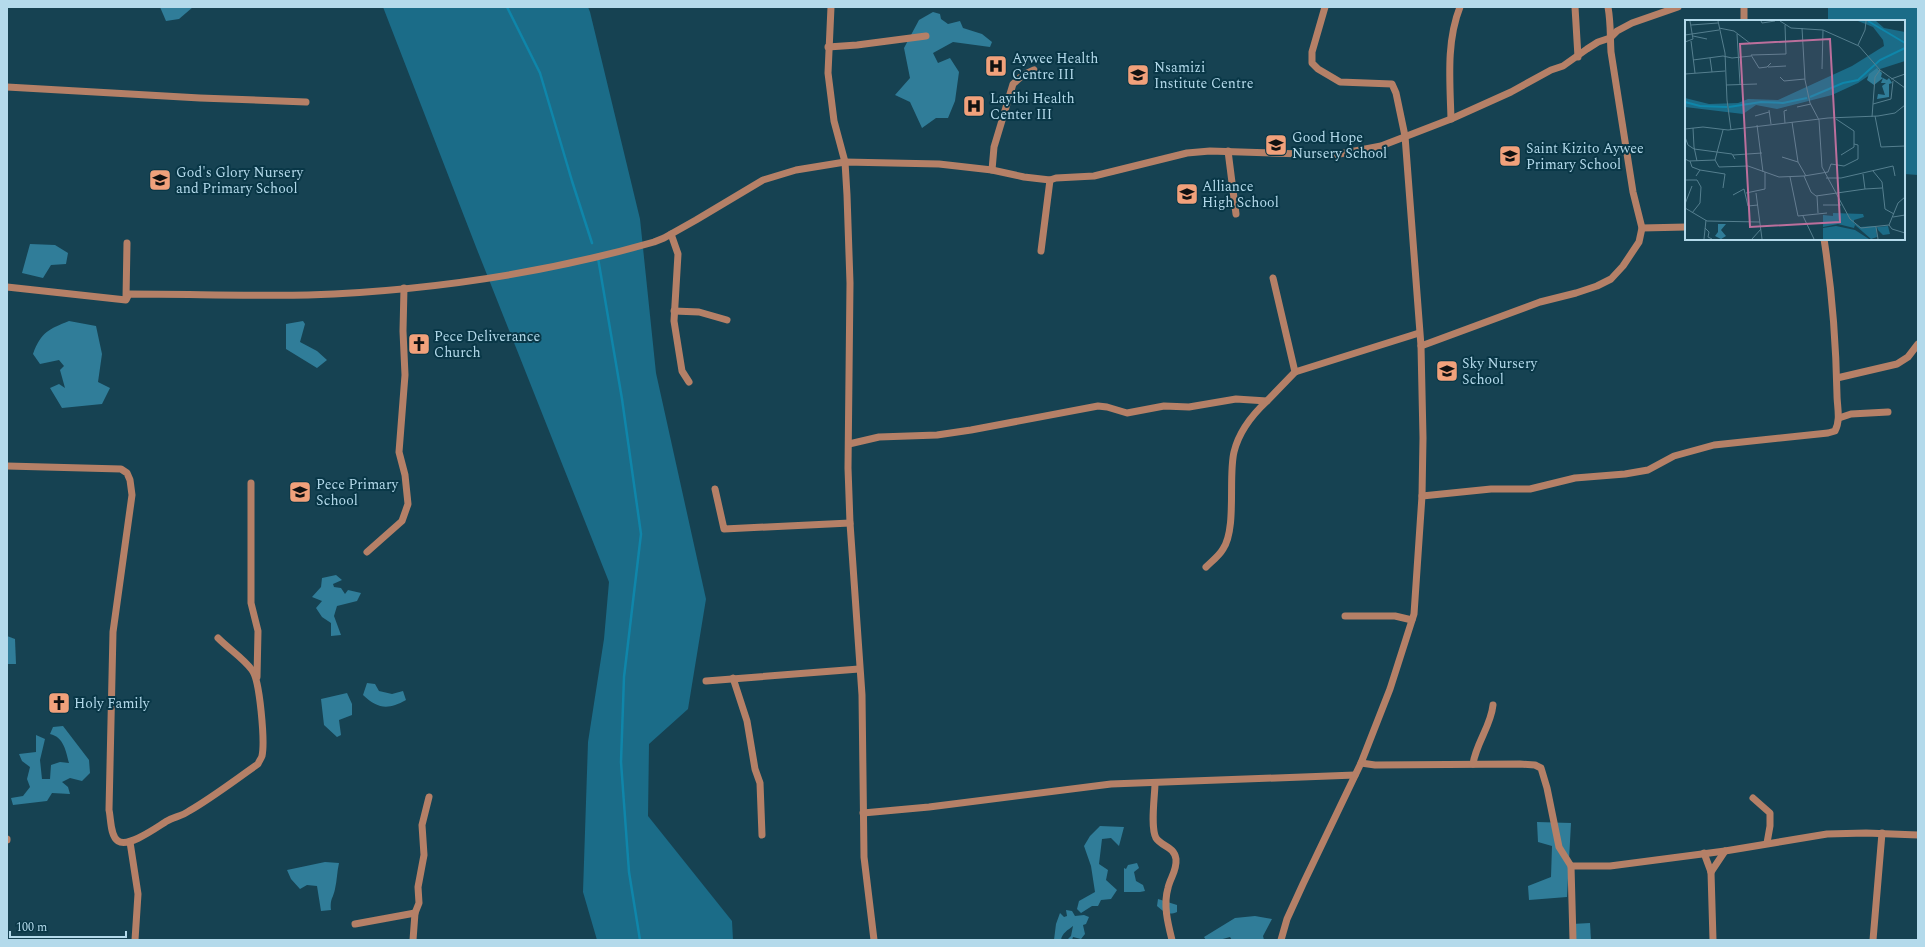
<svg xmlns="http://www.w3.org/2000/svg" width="1925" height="947" font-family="Spectral,serif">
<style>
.green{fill:#1b6c88}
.forest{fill:#307d99}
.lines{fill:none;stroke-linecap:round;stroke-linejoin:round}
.stream{stroke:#0f86aa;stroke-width:2.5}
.minor{stroke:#b58067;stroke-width:7}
.labels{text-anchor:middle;stroke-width:4;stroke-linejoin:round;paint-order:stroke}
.poi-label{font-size:14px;fill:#b4daeb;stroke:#093747;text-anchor:start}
.inset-river{fill:none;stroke:#0f86aa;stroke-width:2}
.inset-road{fill:none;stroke:#557f8f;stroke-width:1}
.view{fill:#bc6f9c;fill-opacity:0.15;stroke:#bc6f9c;stroke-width:2}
.inset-edge{fill:none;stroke:#b4daeb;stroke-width:2}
</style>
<rect width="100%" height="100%" fill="#164252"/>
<g class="green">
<polygon points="383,7 588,7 590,12 640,219 656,373 706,599 688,709 649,744 648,816 732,921 733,940 597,940 583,892 588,742 604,639 609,582 476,247"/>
<polygon points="1828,7 1918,7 1918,175 1904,174 1904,21 1828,21"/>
</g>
<g class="forest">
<polygon points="160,7 193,7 179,19 166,21"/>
<polygon points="933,12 940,14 941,19 948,24 960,21 963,28 982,34 992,42 990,47 953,42 933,53 938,63 950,58 959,72 955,101 948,118 936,118 922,128 910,102 895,95 910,78 904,48 919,20"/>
<polygon points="30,244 55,245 68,253 66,264 51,265 43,278 22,273"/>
<path d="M69,321L96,326L102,354L98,382L110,388L102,404L62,408L50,388L59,384L65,388L60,370L64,366L59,360L40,364L33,354C41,332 49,329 69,321Z"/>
<polygon points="303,321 305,324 300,342 317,351 327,360 317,368 286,349 286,324"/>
<polygon points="336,575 342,580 333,584 334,587 341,588 345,594 348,590 361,593 357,601 337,606 334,616 341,635 331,636 331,623 322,617 316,608 322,601 312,597 321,587 322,578"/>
<polygon points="7,636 15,639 16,664 7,664"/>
<path d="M367,683L375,684L379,691L392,694L403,691L406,700C388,710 378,709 363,695Z"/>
<polygon points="347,693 352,704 352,715 339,720 341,735 337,737 324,725 321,699"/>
<path d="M63,726L89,760L90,773L82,781L70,778L62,782L68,787L70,794L52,793L47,801L13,805L11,798L23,796L30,787L27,779L30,767L22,761L19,754L36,752V735L45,739L40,760L42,779H50L51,765L60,762L69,763C66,752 64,737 50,734L53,727Z"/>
<polygon points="1537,822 1571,823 1567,897 1529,900 1528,886 1551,877 1552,846 1538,842"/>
<polygon points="1100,826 1124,827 1119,846 1111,838 1102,839 1099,864 1108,870 1106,880 1117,890 1111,899 1101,900 1098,906 1092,906 1081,913 1077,909 1079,901 1095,892 1091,866 1084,846 1090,836"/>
<path d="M325,862L339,863C337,872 337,880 335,889C333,899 330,898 331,910L321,911L317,886L307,885L300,889L291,879L287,870Z"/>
<polygon points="1137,863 1139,868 1134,872 1136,881 1143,885 1145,891 1140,892 1124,892 1124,868 1126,869 1128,865"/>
<path d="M1158,899L1177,905V912C1168,916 1164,912 1157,906Z"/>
<path d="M1066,910L1072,911L1075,916L1084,915L1089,917L1086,924L1083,925L1085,934L1081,939L1073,937L1072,940H1067L1071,936L1073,926C1068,930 1062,933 1061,940H1054L1056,924L1060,913L1064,917L1067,916Z"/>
<polygon points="1255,916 1272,919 1263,936 1264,940 1232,940 1230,937 1219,940 1206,940 1204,937 1235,918"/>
<polygon points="1590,923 1591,940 1573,940 1572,924"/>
</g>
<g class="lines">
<g class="stream">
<polyline points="507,7 540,73 572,181 592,243"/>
<polyline points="598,258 622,399 641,534 624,677 621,762 629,872 640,940"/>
</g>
<g class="minor">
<polyline points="831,7 828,73 834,121 845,162 847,195 850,283 848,468 850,523 862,695 864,857 874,940"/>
<polyline points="1575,7 1578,57"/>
<polyline points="1744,21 1744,7"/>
<polyline points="828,47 857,45 926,36"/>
<polyline points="7,87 200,98 306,102"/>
<path d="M1451,119C1450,82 1446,42 1460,7"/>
<polyline points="1228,151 1236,214"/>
<polyline points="992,170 994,147 1013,84 1023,75 1034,70"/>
<polyline points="1642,228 1686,227"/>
<polyline points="671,234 678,254 674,321 682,371 689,382"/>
<polyline points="1041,251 1050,180"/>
<polyline points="1273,278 1295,372"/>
<path d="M7,287L126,300L129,294C189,294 248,296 308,295C424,291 542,274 654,242L664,238L696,220L763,180L796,170L845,162L939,164L992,170L1024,177L1050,180L1056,178L1094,176L1187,153L1210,151L1334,155L1381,146L1451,119L1511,92L1551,70L1563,66L1587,49L1598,42L1610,38L1617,31L1632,23L1678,7"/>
<polyline points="126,298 127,243"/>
<polyline points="674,311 699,312 727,320"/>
<path d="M1421,346L1540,302L1576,293L1597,286L1611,279L1623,266L1639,242L1642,228L1633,192L1611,52C1610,36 1611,24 1608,7"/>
<polyline points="1837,378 1897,364 1908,357 1918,344"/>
<polyline points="1839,418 1851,414 1888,412"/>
<polyline points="849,444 879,437 937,435 971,430 1098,406 1107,407 1127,413 1164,406 1189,407 1236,399 1267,401 1295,372 1419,333"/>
<path d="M7,466L121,469L127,473L130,480L132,495L113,632L109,810C111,818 110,836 118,841C129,848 157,827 167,821C174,817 182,816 189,811C213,797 235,780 258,764C259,761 261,759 262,756C265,742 260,680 252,670C243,658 229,649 218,638"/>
<polyline points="251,483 251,603 258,631 257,677"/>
<polyline points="715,489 724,529 850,523"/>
<path d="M1422,496L1491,489H1530L1575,478L1625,474L1648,470L1674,456L1714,445L1828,433L1835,431C1841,420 1837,406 1837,395C1836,343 1832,290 1824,239"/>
<polyline points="367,552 402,521 408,504 405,475 399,452 405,375 403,331 404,288"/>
<path d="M1206,567C1212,561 1219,556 1223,549C1237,528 1228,476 1234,452C1239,431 1252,415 1267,401"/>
<polyline points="1345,616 1395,616 1412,620"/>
<polyline points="733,678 747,721 755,769 760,783 762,835"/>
<polyline points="706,681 859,669"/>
<polyline points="1361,763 1375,765 1520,764 1535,765 1541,768 1547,788 1559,847 1571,866 1573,940"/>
<path d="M1473,764C1476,743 1491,726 1493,705"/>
<path d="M1155,783C1155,795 1150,827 1156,838C1162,847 1174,846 1176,859C1177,871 1170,878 1168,888C1163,905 1168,924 1172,940"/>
<polyline points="1753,798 1770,813 1770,826 1767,843"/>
<polyline points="863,813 929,807 1111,784 1355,775"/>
<polyline points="7,840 7,839"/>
<polyline points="130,842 138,894 135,940"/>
<polyline points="1704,853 1711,872 1713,940"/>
<polyline points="1571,866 1610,866 1725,851 1827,834 1866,833 1918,835"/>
<polyline points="1711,872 1725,851"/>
<polyline points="355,924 415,913"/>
<polyline points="413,940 415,913 419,903 418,887 424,855 422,825 429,797"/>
<polyline points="1281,940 1287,919 1303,884 1361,763 1390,689 1414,614 1422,496 1423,438 1421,346 1405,136 1396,93 1392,84 1340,82 1318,69 1312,63 1312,52 1325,7"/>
<polyline points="1873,940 1882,833"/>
</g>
</g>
<defs>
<g id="hospital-square" transform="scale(1.15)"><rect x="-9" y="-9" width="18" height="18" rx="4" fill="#f1a17b" stroke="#093747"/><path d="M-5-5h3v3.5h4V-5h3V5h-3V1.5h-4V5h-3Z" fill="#111"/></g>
<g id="school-square" transform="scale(1.15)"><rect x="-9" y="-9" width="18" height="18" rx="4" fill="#f1a17b" stroke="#093747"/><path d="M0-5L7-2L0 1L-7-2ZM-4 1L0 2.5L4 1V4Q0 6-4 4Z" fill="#111"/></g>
<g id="church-square" transform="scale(1.15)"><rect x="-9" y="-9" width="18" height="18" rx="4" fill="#f1a17b" stroke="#093747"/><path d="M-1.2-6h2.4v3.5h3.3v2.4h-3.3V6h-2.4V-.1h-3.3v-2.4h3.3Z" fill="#111"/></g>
</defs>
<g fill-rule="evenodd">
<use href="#hospital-square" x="996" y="66"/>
<use href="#school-square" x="1138" y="75"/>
<use href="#hospital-square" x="974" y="106"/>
<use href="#school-square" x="1276" y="145"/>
<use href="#school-square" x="1510" y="156"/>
<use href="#school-square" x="160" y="180"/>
<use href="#school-square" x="1187" y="194"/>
<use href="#church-square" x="419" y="344"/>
<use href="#school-square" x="1447" y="371"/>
<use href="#school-square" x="300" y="492"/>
<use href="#church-square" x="59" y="703"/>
</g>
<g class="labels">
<g class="poi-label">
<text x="1012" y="63">Aywee Health<tspan x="1012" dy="16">Centre III</tspan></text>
<text x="1154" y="72">Nsamizi<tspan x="1154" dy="16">Institute Centre</tspan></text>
<text x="990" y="103">Layibi Health<tspan x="990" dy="16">Center III</tspan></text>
<text x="1292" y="142">Good Hope<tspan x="1292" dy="16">Nursery School</tspan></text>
<text x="1526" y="153">Saint Kizito Aywee<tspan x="1526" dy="16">Primary School</tspan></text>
<text x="176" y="177">God's Glory Nursery<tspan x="176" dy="16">and Primary School</tspan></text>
<text x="1202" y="191">Alliance<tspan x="1202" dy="16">High School</tspan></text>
<text x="434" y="341">Pece Deliverance<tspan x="434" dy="16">Church</tspan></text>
<text x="1462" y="368">Sky Nursery<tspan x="1462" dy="16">School</tspan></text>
<text x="316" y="489">Pece Primary<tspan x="316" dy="16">School</tspan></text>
<text x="74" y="708">Holy Family</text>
</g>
</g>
<g transform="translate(1685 20)">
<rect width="220" height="220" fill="#164252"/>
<path d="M173,1H191L199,8L220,12V41L192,50L173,63L147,75L92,89L71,85L58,94L0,87V78L24,84L53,83L63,79L93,80L167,46L199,26L198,20L188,7ZM148,193L178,194L179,197L169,200V203L175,207L191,206L192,217L186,219L170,205L169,208L153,204L138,207V195L148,196ZM151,206L170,210L184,219H138V208ZM203,206L205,214L198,215L193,210L192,207Z" fill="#1b6c88"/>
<path d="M192,48L197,53L196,57L202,60L204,58L207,63L204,64V77L192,79L193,74L200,75L197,66L201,63H196L198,58L189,65L182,60L184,54ZM33,204H41L36,210L41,216L36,219L30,216L33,212Z" fill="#307d99"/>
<path class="inset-river" d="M183,1L220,23M125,77L158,63L173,60L195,40L220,28M0,82L15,86L42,87M44,87L76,82L98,83L122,78"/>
<path class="inset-road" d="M33,1L40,33L42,80L46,110M76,1L77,3L90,1M95,1L106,8L138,10L174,26L195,50L220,68M6,5L33,3M34,8L49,11L66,24M117,8L120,60L125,83L134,100L137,147L165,199L176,208L204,205L213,183L220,177M52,14L55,64M0,15L34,10M8,16L22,19M6,21L10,53M0,22L8,19L5,1M173,25L180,10L181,1M25,38L27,52M8,40L38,36L47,38L66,36M86,43L82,47L74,48L66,35L101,34L100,5M83,47L101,46M137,49L138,10M0,54L40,51M95,57L99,61L120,59M206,59L220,54M41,65L72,64M188,84L206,79L208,61M112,87L126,84M84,90L86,104M70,96L84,92M190,96L196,127L220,126M187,97L190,57L195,50M151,99L169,111V127L156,135M107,102L113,142L121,156M100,103L99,91L102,90M72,105L78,152M8,108L9,127L12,141M0,109L18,107L43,110L143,98L193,96L210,93L220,85M0,117L3,125L9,129L47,134L50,139M48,135L77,133M97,137L113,142M0,139L4,141L30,140L34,147L63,146L94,157L119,156L143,152L146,144L159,146L173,139V125L169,124M30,140L38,110M5,141L7,147L15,150L11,156M15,150L40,154L38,168M188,151L197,162L200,189L209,194M178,154L180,169L197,168M119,156L126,172L131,176L180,169M105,157L113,196L142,193M141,158H156L208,146L210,156M0,160H12L16,167L15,183L7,193M61,173L80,169V152M71,173L77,219M48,175L59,169L63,186L73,185M132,176L133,193M0,184L7,166M138,185H156M0,188L22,201L75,202M118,196L129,219M208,197L220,195M204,205L207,209L220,213M191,207L193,219M20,208L24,212L23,217L27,219M19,219L21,200M67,219L76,209"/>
<path class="view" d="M145,19L155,202L65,207L55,24Z"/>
<rect width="220" height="220" class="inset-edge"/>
</g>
<rect width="1925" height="947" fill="none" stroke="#b4daeb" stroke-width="16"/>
<path d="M10 931v6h116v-6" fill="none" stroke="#b4daeb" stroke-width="2"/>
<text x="16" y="931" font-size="12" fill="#b4daeb" stroke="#093747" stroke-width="3" paint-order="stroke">100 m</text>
</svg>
